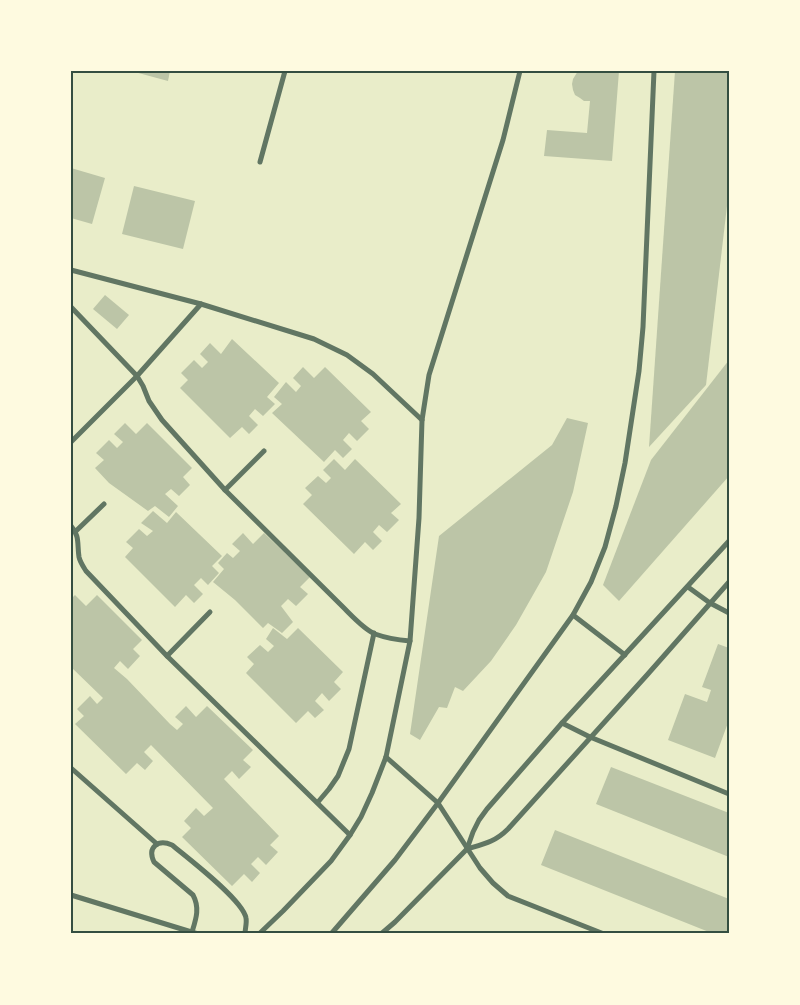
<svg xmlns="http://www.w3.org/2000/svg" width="800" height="1005" font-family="Inter,sans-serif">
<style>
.building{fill:#bcc5a7}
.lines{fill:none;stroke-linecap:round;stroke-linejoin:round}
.minor{stroke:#617663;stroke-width:5}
.neatline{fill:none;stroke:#344e41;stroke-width:2}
</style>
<rect width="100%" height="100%" fill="#e9edc9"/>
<g class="building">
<polygon points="131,71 170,71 168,81"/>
<polygon points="578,71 619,71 612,161 544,156 547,130 587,133 590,101 584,101 580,98 575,95 573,90 572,84 573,79"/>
<polygon points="675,71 729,71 729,189 706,385 649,447"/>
<polygon points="71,168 105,178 92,224 71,218"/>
<polygon points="134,186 195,201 183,249 122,234"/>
<polygon points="105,295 129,315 117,329 93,309"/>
<polygon points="232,339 279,383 267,397 275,404 263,416 255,409 249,416 258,425 249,434 242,427 230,438 180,388 188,380 181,373 194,360 202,368 208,362 200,354 210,343 221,354"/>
<polygon points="729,360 729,476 619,601 603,585 651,460"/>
<polygon points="303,367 314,378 325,367 371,412 361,421 369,429 357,441 349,433 343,440 352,449 343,458 335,450 324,462 272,413 282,404 274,397 286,382 296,392 301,386 293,378"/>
<polygon points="567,418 588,423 573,492 546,572 516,625 491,661 463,691 455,687 447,708 439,707 420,740 410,734 439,536 552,445"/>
<polygon points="125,423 136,434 147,423 192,468 183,477 190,485 179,496 171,489 165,494 178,506 169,517 155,506 148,511 109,483 95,468 104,460 96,453 109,440 117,448 123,442 114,434"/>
<polygon points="334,459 345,470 355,459 401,504 391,513 399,520 387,532 379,525 373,532 382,541 373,550 365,542 354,554 303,504 312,495 305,488 318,476 326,483 331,478 323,470"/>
<polygon points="153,511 167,523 176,512 222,556 212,566 219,573 208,585 201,578 194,585 203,594 194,603 186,595 175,607 125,557 133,548 126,542 139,529 147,536 153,531 141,523"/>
<polygon points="243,533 253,544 264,533 310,577 300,587 308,594 296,606 288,599 281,606 293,622 282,633 268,623 263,628 235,600 213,582 224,569 218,563 227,553 233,558 240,551 232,544"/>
<polygon points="75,595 86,606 97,595 142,640 133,649 140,656 128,669 120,661 114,668 127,679 170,724 177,730 183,724 175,717 186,706 196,717 207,706 253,750 243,760 251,767 239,779 232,771 224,779 279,836 270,845 278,852 266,865 258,857 251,864 260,873 252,882 244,874 232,886 182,837 191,828 184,821 196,808 204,816 213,808 151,745 144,752 153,761 145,770 137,763 126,774 75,724 84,716 77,709 90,696 97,704 103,698 71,667 71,615 72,614 71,613 71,599"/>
<polygon points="273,628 287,639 298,628 343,672 334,682 341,689 329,701 322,693 315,701 324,710 315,718 308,711 296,723 246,673 254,664 247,657 260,645 268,652 274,646 266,639"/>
<polygon points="718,644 729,648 729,720 715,758 668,740 685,694 707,702 711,690 702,687"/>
<polygon points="611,767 729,813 729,857 596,804"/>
<polygon points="555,830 729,899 729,934 714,934 541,865"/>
</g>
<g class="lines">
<g class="minor">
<polyline points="260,162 285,71"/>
<polyline points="71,270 201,304 314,339 347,355 373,374 422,420"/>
<path d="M71,307L137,376L143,386L149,401L162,420L225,490L345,609C354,618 364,629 375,634C386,638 399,640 410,641"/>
<polyline points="71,442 137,376 201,304"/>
<polyline points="225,490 264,451"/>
<path d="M71,526C80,536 77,544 79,557C80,562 83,566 86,571L167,656L350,835"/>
<polyline points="76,531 104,504"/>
<polyline points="688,587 710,603 729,613"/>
<polyline points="573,615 625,655"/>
<polyline points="167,656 210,612"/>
<polyline points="562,723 590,737 729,794"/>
<polyline points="386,757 438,803 480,868 493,883 508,896 604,934"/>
<polyline points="71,768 157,844"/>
<polyline points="318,802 329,789 338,776 349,749 374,633"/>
<path d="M467,849C484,844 495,842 508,829L647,675L729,582"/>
<polyline points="71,895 198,934"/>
<path d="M192,932C196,919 200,908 193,895L154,862C147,847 158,839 172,845C188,858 243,900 246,918C247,923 245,929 245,934"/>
<polyline points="259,934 283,911 331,861 350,835 361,817 372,793 386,757 410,641 419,518 422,420 429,375 503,140 520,71"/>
<polyline points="331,934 395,860 438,803 573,615 591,582 605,547 616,506 625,463 639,371 643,327 654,71"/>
<polyline points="381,934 395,922 467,849 473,832 479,820 487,809 562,723 729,541"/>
</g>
</g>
<rect width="800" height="1005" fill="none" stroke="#fefae0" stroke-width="145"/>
<rect x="72" y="72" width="656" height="860" class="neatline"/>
</svg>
